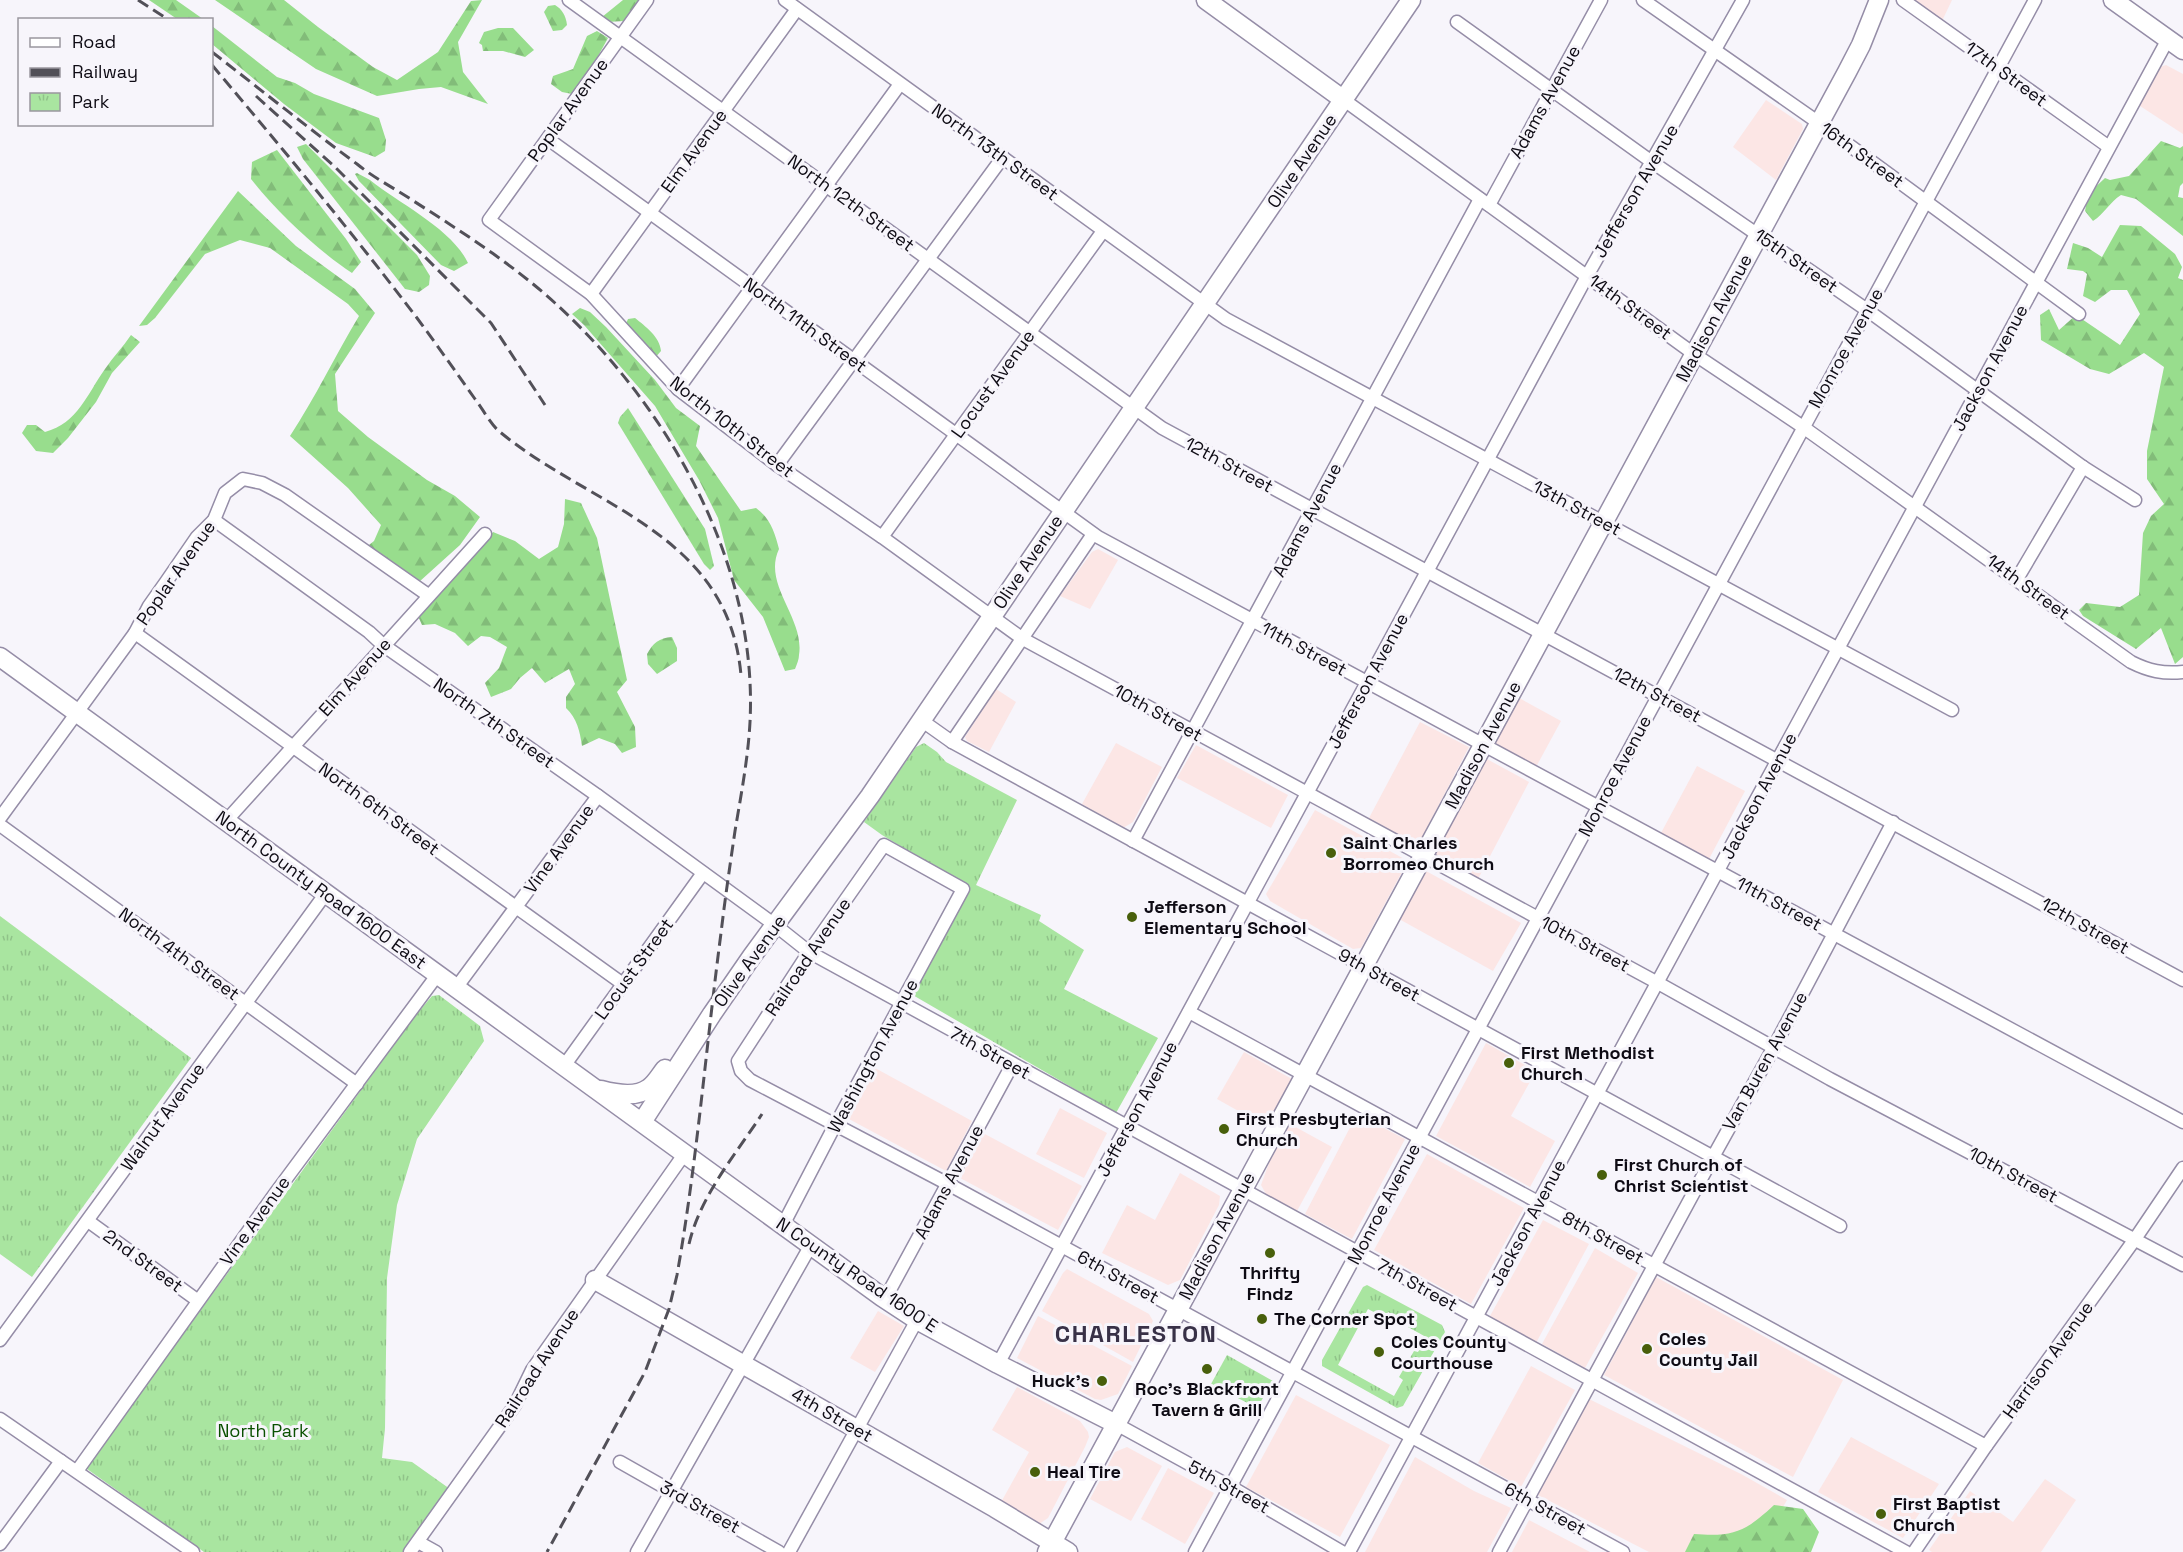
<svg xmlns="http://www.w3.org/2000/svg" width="2183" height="1552" font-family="'Space Grotesk',sans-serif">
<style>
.commercial{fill:#fce6e5}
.forest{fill:url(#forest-firs)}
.park{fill:url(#park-tufts);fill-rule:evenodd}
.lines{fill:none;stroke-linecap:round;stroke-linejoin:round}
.street-casing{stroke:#958da7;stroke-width:15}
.secondary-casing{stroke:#958da7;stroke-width:21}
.street{stroke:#fff;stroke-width:12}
.secondary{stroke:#fff;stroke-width:18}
.rail{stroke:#525058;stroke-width:3;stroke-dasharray:12 6;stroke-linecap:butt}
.poi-dot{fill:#485f0b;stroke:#f7f5fb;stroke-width:2}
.labels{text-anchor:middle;stroke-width:6;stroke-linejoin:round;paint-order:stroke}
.street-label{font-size:18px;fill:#0e0b14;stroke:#f7f5fb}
.poi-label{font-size:18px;font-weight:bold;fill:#0e0b14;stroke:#f7f5fb;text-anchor:start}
.park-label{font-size:18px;fill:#095000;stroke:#f7f5fb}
.district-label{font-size:24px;font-weight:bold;letter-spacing:1.5px;fill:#383147;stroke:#f7f5fb}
</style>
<defs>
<pattern id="forest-firs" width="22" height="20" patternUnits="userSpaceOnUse" patternTransform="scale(1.5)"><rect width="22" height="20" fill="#98dd8d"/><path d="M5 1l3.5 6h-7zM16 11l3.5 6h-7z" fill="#82bc79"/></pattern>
<pattern id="park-tufts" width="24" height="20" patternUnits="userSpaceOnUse" patternTransform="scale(1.5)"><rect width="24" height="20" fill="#a9e5a0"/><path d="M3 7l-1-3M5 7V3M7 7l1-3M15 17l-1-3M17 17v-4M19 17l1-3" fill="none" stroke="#90c389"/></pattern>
</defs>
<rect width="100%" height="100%" fill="#f7f5fb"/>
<g class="commercial">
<polygon points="1912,0 1952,0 1942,21"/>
<polygon points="2166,65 2183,74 2183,134 2137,104 2157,68"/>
<polygon points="1766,100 1802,124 1803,129 1776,180 1733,147"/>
<polygon points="1098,549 1118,560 1090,609 1060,596 1092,552"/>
<polygon points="996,689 1016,702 989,752 967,741 965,737"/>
<polygon points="1519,698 1561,721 1536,767 1494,744"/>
<polygon points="1420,722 1469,747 1421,839 1412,842 1369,818"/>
<polygon points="1116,743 1162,767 1133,822 1123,828 1082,804"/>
<polygon points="1196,745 1288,795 1271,828 1177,778"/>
<polygon points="1485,758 1529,782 1478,879 1433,855"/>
<polygon points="1697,766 1745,791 1709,859 1661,833"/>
<polygon points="1315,810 1408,861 1361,948 1353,949 1270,901 1266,894"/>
<polygon points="1426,871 1521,923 1493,971 1399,919"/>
<polygon points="1486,1043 1536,1071 1511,1116 1555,1141 1530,1187 1436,1136"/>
<polygon points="1244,1052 1292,1079 1265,1126 1217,1099"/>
<polygon points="875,1068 972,1121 946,1171 847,1118"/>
<polygon points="1060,1108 1107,1133 1084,1178 1036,1154"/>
<polygon points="1357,1114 1405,1139 1352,1239 1305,1214"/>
<polygon points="1290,1124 1332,1147 1297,1211 1266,1194 1261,1185 1269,1163"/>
<polygon points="983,1133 1082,1186 1058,1230 960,1178"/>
<polygon points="1427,1154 1524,1208 1471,1304 1374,1250"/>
<polygon points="1180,1173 1220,1196 1219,1205 1180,1280 1168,1285 1102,1253 1127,1205 1155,1220"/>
<polygon points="1543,1220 1589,1244 1536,1343 1490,1316"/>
<polygon points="1595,1248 1638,1273 1585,1368 1542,1344"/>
<polygon points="1067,1269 1149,1314 1153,1321 1133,1362 1042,1311 1063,1273"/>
<polygon points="1656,1277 1843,1380 1793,1477 1604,1375"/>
<polygon points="878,1311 904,1326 875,1372 850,1358"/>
<polygon points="1038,1316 1132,1366 1118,1394 1101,1400 1095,1399 1017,1358"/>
<polygon points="1531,1366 1575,1390 1521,1487 1478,1463"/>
<polygon points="1017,1387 1080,1421 1088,1432 1089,1437 1085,1447 1048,1518 1039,1524 1000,1504 1029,1452 992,1430"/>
<polygon points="1296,1395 1390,1445 1340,1537 1246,1487"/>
<polygon points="1589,1399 1741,1474 1787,1500 1761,1546 1770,1552 1649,1552 1538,1495"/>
<polygon points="1851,1437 1939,1484 1903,1538 1818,1492"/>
<polygon points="1127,1447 1162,1466 1131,1521 1090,1499 1115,1452"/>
<polygon points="1415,1457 1474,1491 1511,1508 1487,1552 1365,1552"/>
<polygon points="1168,1468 1214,1493 1185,1544 1141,1519"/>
<polygon points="2045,1479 2076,1500 2041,1552 1932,1552 1929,1550 1970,1491 2013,1522"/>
<polygon points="1529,1520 1590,1552 1512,1552"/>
</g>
<g class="forest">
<polygon points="149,0 176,0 203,19 177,19"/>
<polygon points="215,0 284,0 318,27 373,67 397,80 438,52 471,1 482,0 458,42 463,72 488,104 441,87 419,89 377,96 316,69"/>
<polygon points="623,0 639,0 624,21 607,22 602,17"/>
<path d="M555,5C562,9 566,16 567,25L562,30L553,31L544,12L548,6Z"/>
<polygon points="212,26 277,77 295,83 314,94 379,118 386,140 385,151 375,157 336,143 284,104 212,44"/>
<polygon points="498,28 513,28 534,50 525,57 503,51 483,51 482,45 479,43 484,32"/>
<polygon points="597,31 608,38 581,87 572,94 562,92 551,84 553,76 573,69 587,36"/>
<path d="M2161,141L2180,148L2183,146V183L2180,186L2178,197L2183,198V236L2136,199L2121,195C2110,202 2104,214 2093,221L2085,211L2088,194L2105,178L2110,180L2129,176Z"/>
<polygon points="306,144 417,255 430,276 429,285 419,292 405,289 303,159 297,147"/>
<path d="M277,150L346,239L361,262L352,273C317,250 277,212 251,179L252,162Z"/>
<path d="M357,173L370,180C400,204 452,229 468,263L454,271L441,265L359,181L355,174Z"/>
<path d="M238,191L296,246L355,289L375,313L335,374L338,411L368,437L427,480L455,496L480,517L460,545L419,582L364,549L374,541L381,525L348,488L290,436C315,398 335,356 359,316L348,304L270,248L240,240L205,254L155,318L147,325L139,326Z"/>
<polygon points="2120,225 2141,226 2175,254 2182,267 2178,278 2183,280 2183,657 2175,664 2161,628 2136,649 2083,616 2079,610 2086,603 2120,607 2139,595 2143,533 2151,516 2164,504 2147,479 2147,451 2164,367 2144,353 2109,374 2090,369 2041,340 2040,315 2049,309 2059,330 2076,315 2120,345 2140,314 2127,290 2111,290 2095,302 2083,296 2087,274 2083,271 2067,269 2073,243 2088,248 2102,257"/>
<path d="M580,308L590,312L606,327L655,380L676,408L700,426L696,446L741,511L756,508C770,518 775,533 779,549C762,585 805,618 799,655C799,659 797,664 795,669L785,671L763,617L734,580L718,518L699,480L655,406L584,325L572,314Z"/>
<path d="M635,318C645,326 660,337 661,351L654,359L625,326L628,319Z"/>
<path d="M131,335L140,342L112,373L96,402L68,438L53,453L36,451L22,433L27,425H36L45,432C78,423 87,394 105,369C113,357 123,347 131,335Z"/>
<polygon points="628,408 705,529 714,566 710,570 704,564 618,423 620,417"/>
<path d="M565,499L581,503L597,538L627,680L617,692L635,727L636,747L622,753L615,744L599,738L582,746C580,732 577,718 566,708V697L575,684L569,669L545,683L532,668L520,678L511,689L491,697L485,683L499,668L507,647L490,637L481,636L468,646L455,633L435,624L422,625L418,616L473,557L493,532L515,541L539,559L558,547L564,524Z"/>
<path d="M672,637L677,648V661L657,674L648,664L647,654C653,643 659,638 672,637Z"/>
<path d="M1774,1505L1803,1509L1819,1532L1811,1552H1685L1694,1534C1734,1537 1745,1532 1774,1505Z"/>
</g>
<g class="park">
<polygon points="924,743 937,752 946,762 1017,800 976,885 1041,915 1039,921 1084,950 1064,989 1158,1038 1116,1113 911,994 970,888 882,835 864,822 916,747"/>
<polygon points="0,916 191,1058 32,1277 0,1254"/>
<polygon points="439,995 480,1026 484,1041 417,1139 397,1205 387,1278 385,1428 382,1458 412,1462 450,1489 404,1552 204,1552 87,1469 87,1466 415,1016 432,996"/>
<path d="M1367,1285L1442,1325L1445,1332L1403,1406L1397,1408L1322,1366V1360L1363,1287ZM1368,1309L1385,1318L1388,1312L1409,1324L1408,1327L1426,1337L1418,1352L1414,1351L1399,1377L1403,1380L1394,1396L1338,1365Z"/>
<polygon points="1227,1355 1273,1381 1257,1408 1211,1384"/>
</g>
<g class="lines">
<g class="street-casing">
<g id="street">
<polyline points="569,0 1162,428 2183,980"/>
<polyline points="647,0 489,220 591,294 678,389 777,465 882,537 1023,639 1658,983 1830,1079 2183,1265"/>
<polyline points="785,0 1226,319 1952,710"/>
<polyline points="1643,0 1819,123 2079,314"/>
<polyline points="1903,0 2109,147"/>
<polyline points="1457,22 1652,162 1867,310 2083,467 2135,500"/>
<path d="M1344,100L1694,354L1803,427L2131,662C2149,671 2163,674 2183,672"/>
<polyline points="548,139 1098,537 2183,1122"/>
<polyline points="1489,205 1601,0"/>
<polyline points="591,294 797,9"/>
<polyline points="678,389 900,84"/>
<polyline points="777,465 1003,157"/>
<polyline points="214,520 369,632 383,645 598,796 775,925 809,952 1906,1552"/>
<polyline points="882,537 1103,231"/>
<polyline points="2017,579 2083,467"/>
<polyline points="135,633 623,984"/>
<polyline points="921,720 952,742 1840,1226"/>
<polyline points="952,742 1093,534"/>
<polyline points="0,818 135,633 149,606 166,582 197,537 214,520 225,493 243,479 262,483 285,495 428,595"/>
<polyline points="226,821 485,534"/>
<polyline points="0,825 357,1084"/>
<polyline points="1133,841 1480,199"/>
<polyline points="456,988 598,796"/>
<polyline points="1189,1012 1986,1446"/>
<polyline points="564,1066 703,873"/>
<polyline points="88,1221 197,1300"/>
<polyline points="783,1225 834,1127 836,1124 963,889 884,845 809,952 738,1061 741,1071 750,1080 948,1184 1623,1552"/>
<polyline points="885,1299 1012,1065"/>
<polyline points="0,1340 326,893"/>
<polyline points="998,1364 1587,276 1743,0"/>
<polyline points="0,1419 193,1552"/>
<polyline points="1116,1424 1231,1487 1342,1552"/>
<polyline points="620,1462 779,1552"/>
<polyline points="77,1471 277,1191 438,974"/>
<polyline points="418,1542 436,1552"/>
<polyline points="0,1544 61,1461"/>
<polyline points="410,1552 515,1405 532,1370 685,1153"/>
<polyline points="637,1552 811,1245"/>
<polyline points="789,1552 917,1320"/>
<polyline points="1195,1552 2035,0"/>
<polyline points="1349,1552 2168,39"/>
<polyline points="1499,1552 1713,1157 1774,1047 1893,822"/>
<polyline points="1914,1552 1986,1446 2135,1239 2183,1168"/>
</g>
</g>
<g class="secondary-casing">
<g id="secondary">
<polyline points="1206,0 1344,100"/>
<polyline points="2113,0 2183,50"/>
<polyline points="0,657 882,1297 917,1320 998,1364 1116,1424"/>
<path d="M601,1090C616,1094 636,1098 649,1088C656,1083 660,1075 665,1069"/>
<polyline points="642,1122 712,1014 752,956 870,796 1411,0"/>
<polyline points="595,1280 995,1508 1068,1552"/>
<polyline points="1047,1552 1847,72 1861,45 1879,0"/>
</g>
</g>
<use href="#street" class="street"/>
<use href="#secondary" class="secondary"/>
<g class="rail">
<polyline points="138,0 169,20"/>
<path d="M212,52C260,89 308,128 357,164C374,178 394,188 412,200C462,232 511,263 555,303C669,407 758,564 750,722C748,759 741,795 735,831C730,865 725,899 721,933C706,1047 697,1162 677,1275L669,1309L645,1372L547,1552"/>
<path d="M212,65C282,148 351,231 417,318C437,345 456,372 475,399C483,409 490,424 500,432C592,508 728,532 741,675"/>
<polyline points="256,96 335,167 491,323 545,405"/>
<path d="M689,1244C700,1196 736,1154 762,1114"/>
</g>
</g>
<g class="poi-dot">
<circle cx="1331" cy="853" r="6"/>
<circle cx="1132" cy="917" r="6"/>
<circle cx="1509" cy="1063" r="6"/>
<circle cx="1224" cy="1129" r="6"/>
<circle cx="1602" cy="1175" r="6"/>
<circle cx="1270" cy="1253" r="6"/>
<circle cx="1262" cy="1319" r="6"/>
<circle cx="1647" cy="1349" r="6"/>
<circle cx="1379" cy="1352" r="6"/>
<circle cx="1207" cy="1369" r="6"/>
<circle cx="1102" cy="1381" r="6"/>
<circle cx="1035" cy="1472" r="6"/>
<circle cx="1881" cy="1514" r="6"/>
</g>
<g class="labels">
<g class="street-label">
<text transform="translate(2006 74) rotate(36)" y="6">17th Street</text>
<text transform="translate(1545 102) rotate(-61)" y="6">Adams Avenue</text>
<text transform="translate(568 110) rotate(-54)" y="6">Poplar Avenue</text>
<text transform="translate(694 151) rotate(-54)" y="6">Elm Avenue</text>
<text transform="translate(995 152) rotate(36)" y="6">North 13th Street</text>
<text transform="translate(1862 155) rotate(36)" y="6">16th Street</text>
<text transform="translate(1302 161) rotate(-56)" y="6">Olive Avenue</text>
<text transform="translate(1636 191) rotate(-60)" y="6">Jefferson Avenue</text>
<text transform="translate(851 203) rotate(36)" y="6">North 12th Street</text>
<text transform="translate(1796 261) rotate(35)" y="6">15th Street</text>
<text transform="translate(1630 307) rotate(36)" y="6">14th Street</text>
<text transform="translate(1714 318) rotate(-62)" y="6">Madison Avenue</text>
<text transform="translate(805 325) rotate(36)" y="6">North 11th Street</text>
<text transform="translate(1846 348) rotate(-61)" y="6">Monroe Avenue</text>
<text transform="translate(1990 368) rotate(-62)" y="6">Jackson Avenue</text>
<text transform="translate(993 384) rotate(-54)" y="6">Locust Avenue</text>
<text transform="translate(732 427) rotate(38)" y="6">North 10th Street</text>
<text transform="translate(1229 465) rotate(28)" y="6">12th Street</text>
<text transform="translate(1577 508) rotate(28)" y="6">13th Street</text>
<text transform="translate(1307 520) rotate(-62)" y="6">Adams Avenue</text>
<text transform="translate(1028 562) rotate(-56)" y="6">Olive Avenue</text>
<text transform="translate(176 573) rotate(-55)" y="6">Poplar Avenue</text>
<text transform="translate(2028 587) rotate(36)" y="6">14th Street</text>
<text transform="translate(1304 649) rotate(28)" y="6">11th Street</text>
<text transform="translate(355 677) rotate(-48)" y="6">Elm Avenue</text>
<text transform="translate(1368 681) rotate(-62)" y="6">Jefferson Avenue</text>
<text transform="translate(1657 695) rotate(28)" y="6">12th Street</text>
<text transform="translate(1158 713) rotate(29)" y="6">10th Street</text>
<text transform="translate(494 723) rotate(35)" y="6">North 7th Street</text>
<text transform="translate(1483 745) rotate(-62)" y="6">Madison Avenue</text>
<text transform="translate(1615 776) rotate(-62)" y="6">Monroe Avenue</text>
<text transform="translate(1759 796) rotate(-62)" y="6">Jackson Avenue</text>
<text transform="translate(379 809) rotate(36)" y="6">North 6th Street</text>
<text transform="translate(559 849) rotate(-54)" y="6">Vine Avenue</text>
<text transform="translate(321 890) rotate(36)" y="6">North County Road 1600 East</text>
<text transform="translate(1779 904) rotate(28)" y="6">11th Street</text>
<text transform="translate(2085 926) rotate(29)" y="6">12th Street</text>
<text transform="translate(1585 944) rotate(28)" y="6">10th Street</text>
<text transform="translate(179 954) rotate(36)" y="6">North 4th Street</text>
<text transform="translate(808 957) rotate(-56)" y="6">Railroad Avenue</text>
<text transform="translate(750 961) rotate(-54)" y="6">Olive Avenue</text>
<text transform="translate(634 969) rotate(-54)" y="6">Locust Street</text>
<text transform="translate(1379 975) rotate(29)" y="6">9th Street</text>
<text transform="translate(990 1053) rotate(29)" y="6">7th Street</text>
<text transform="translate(873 1056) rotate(-62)" y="6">Washington Avenue</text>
<text transform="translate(1765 1061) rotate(-61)" y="6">Van Buren Avenue</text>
<text transform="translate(1137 1109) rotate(-62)" y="6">Jefferson Avenue</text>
<text transform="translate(163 1117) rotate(-54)" y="6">Walnut Avenue</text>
<text transform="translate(2013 1175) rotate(28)" y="6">10th Street</text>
<text transform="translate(949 1182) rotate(-62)" y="6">Adams Avenue</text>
<text transform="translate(1384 1204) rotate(-62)" y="6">Monroe Avenue</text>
<text transform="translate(255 1221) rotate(-54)" y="6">Vine Avenue</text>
<text transform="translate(1528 1223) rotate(-62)" y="6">Jackson Avenue</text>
<text transform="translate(1217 1236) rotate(-62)" y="6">Madison Avenue</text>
<text transform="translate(1603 1238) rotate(29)" y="6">8th Street</text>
<text transform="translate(143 1261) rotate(36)" y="6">2nd Street</text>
<text transform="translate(857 1275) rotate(34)" y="6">N County Road 1600 E</text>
<text transform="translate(1118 1277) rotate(29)" y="6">6th Street</text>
<text transform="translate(1417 1285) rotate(29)" y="6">7th Street</text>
<text transform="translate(2048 1360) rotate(-54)" y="6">Harrison Avenue</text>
<text transform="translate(537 1368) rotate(-57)" y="6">Railroad Avenue</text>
<text transform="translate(832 1415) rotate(30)" y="6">4th Street</text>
<text transform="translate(1229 1487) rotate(29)" y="6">5th Street</text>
<text transform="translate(700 1507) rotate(29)" y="6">3rd Street</text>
<text transform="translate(1545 1509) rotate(29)" y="6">6th Street</text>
</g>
<g class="poi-label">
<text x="1343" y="849">Saint Charles<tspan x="1343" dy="21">Borromeo Church</tspan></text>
<text x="1144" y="913">Jefferson<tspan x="1144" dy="21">Elementary School</tspan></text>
<text x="1521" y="1059">First Methodist<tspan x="1521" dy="21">Church</tspan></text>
<text x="1236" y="1125">First Presbyterian<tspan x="1236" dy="21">Church</tspan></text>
<text x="1614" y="1171">First Church of<tspan x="1614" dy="21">Christ Scientist</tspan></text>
<text x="1270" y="1279" text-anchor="middle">Thrifty<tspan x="1270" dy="21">Findz</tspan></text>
<text x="1274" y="1325">The Corner Spot</text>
<text x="1659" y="1345">Coles<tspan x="1659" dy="21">County Jail</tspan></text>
<text x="1391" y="1348">Coles County<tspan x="1391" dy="21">Courthouse</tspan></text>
<text x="1090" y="1387" text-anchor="end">Huck's</text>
<text x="1207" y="1395" text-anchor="middle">Roc's Blackfront<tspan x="1207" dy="21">Tavern &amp; Grill</tspan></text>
<text x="1047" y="1478">Heal Tire</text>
<text x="1893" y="1510">First Baptist<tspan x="1893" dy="21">Church</tspan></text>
</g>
<g class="park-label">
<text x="263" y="1437">North Park</text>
</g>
<g class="district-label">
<text x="1136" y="1342">CHARLESTON</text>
</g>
</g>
<rect x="18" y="18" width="195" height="108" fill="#f7f5fb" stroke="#9a979f" stroke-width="1.5"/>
<rect x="30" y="38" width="30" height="9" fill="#ffffff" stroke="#9a979f" stroke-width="1.5"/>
<text x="72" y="48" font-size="18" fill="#0e0b14">Road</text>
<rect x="30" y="68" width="30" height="9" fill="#525058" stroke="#9a979f" stroke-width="1.5"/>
<text x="72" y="78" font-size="18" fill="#0e0b14">Railway</text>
<rect x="30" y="93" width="30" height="18" fill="url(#park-tufts)" stroke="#9a979f" stroke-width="1.5"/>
<text x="72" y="108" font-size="18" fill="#0e0b14">Park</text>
</svg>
